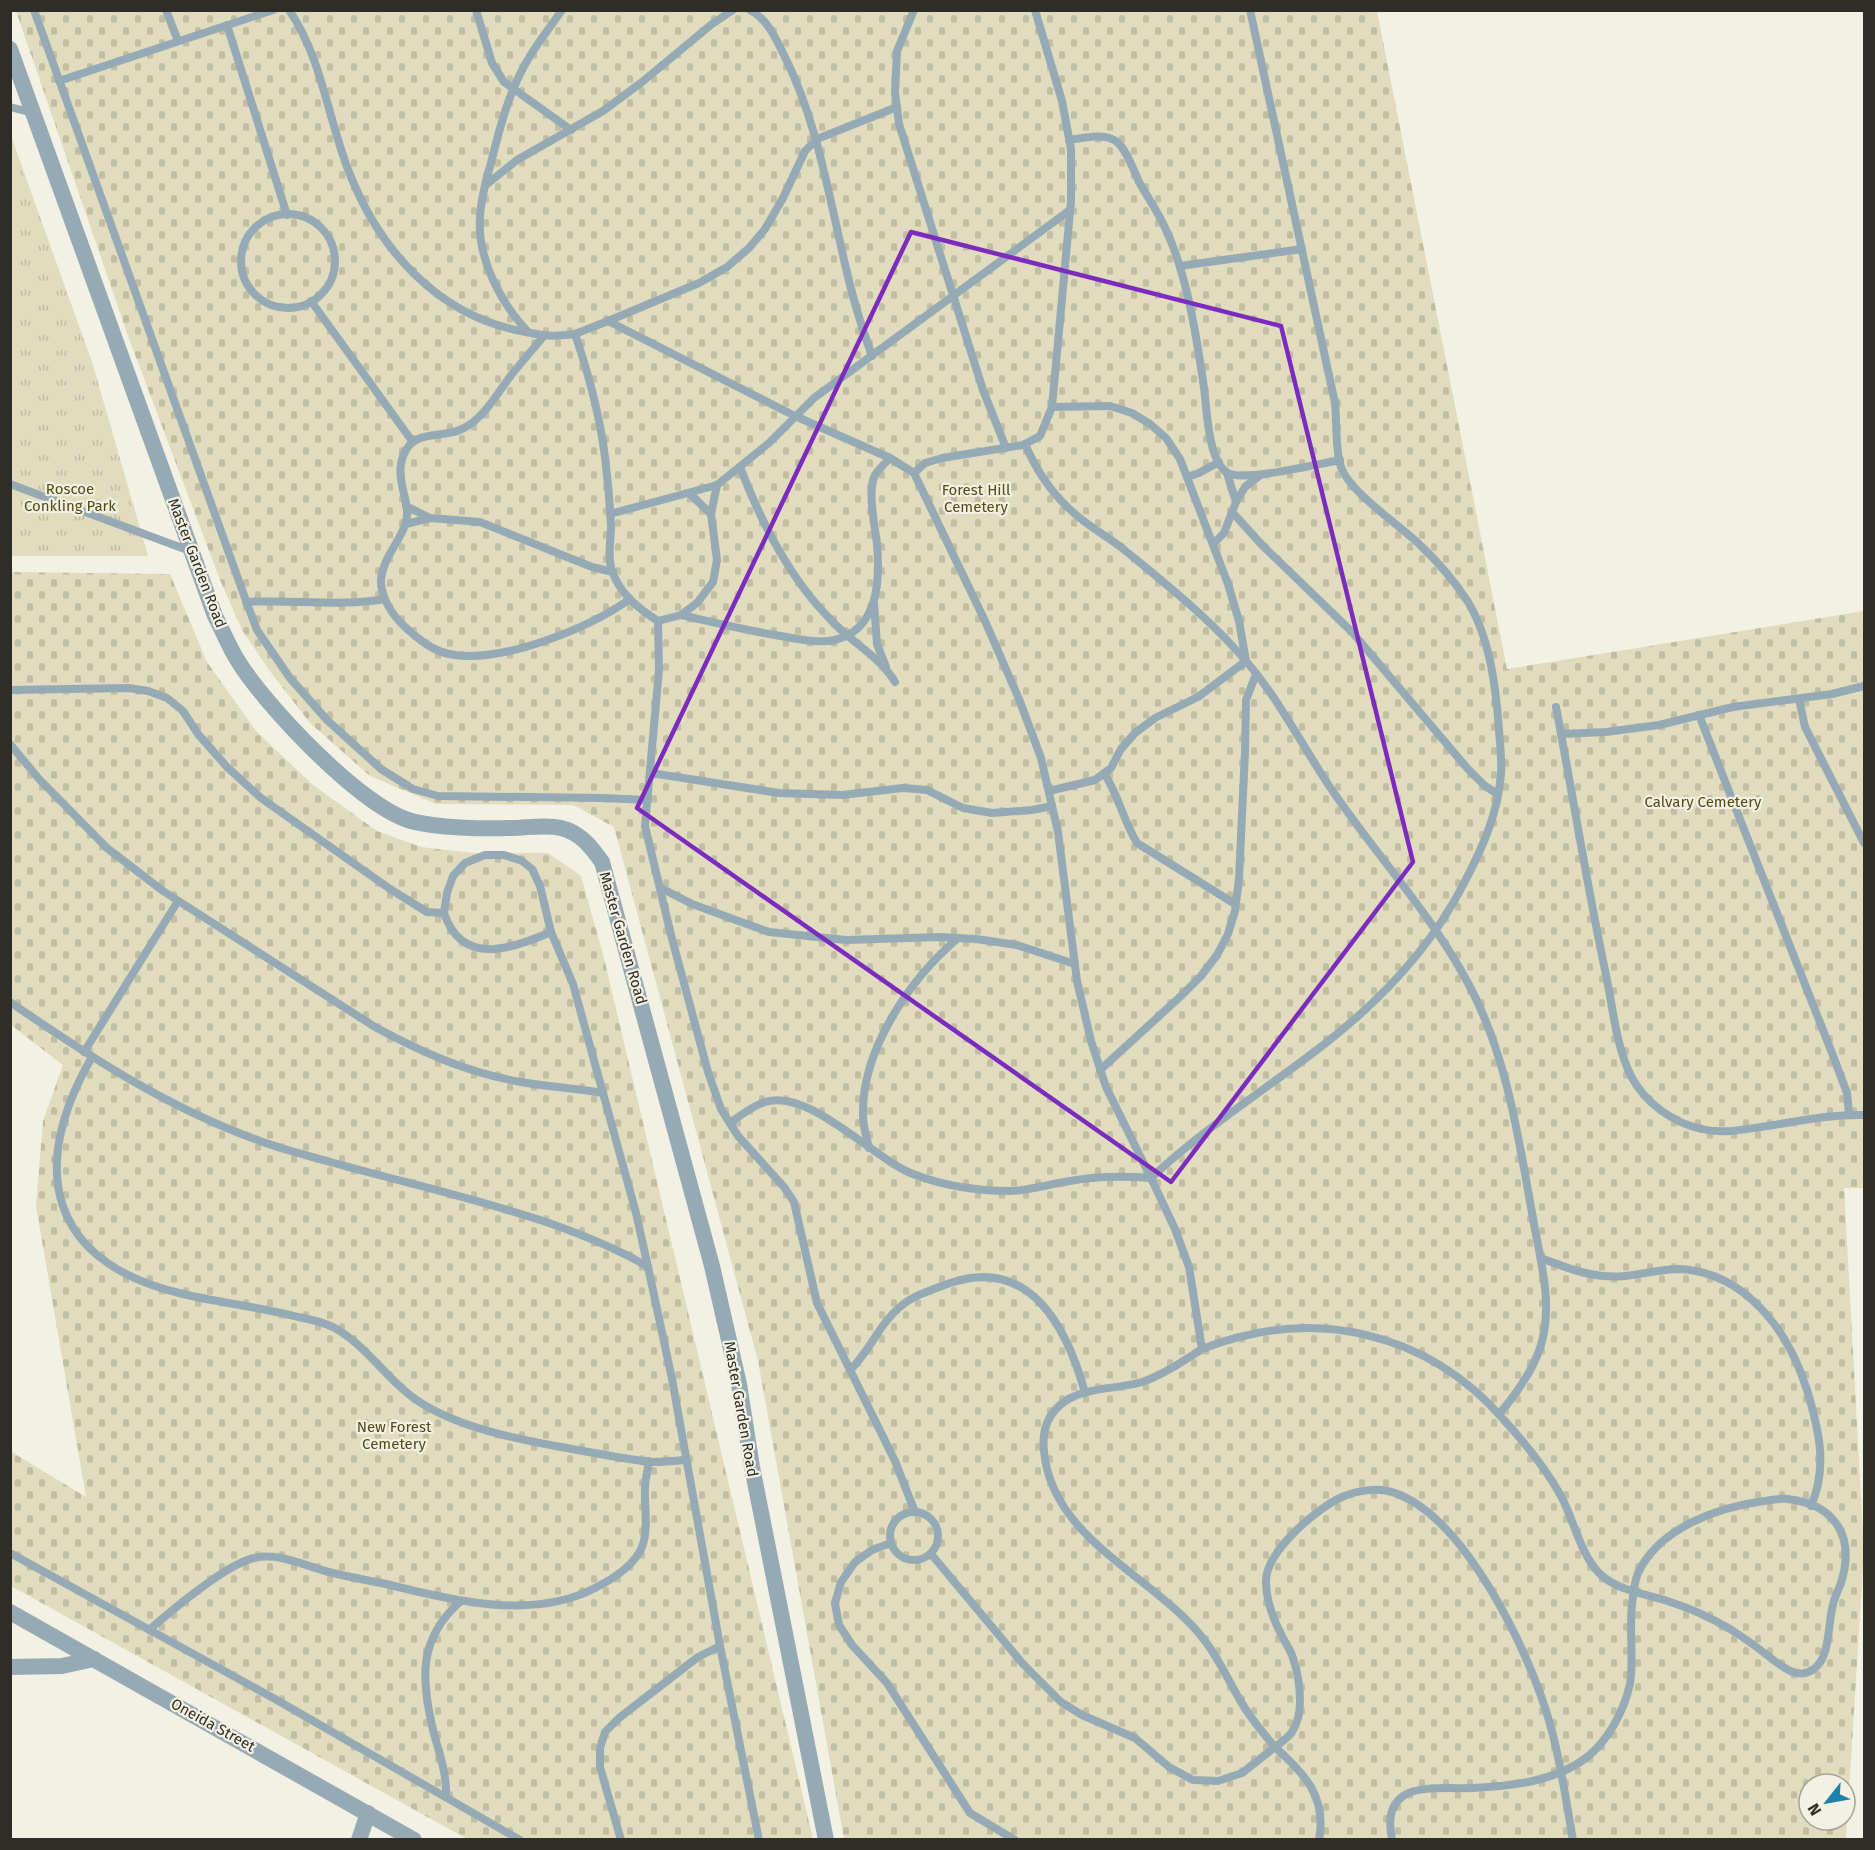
<svg xmlns="http://www.w3.org/2000/svg" width="1875" height="1850" font-family="'Fira Sans',sans-serif">
<style>
.cemetery{fill:url(#cemetery-stones);fill-rule:evenodd}
.park{fill:url(#park-tufts)}
.lines{fill:none;stroke-linecap:round;stroke-linejoin:round}
.service{stroke:#96aab5;stroke-width:8}
.minor{stroke:#96aab5;stroke-width:16}
.tertiary{stroke:#96aab5;stroke-width:16}
.marked{fill:none;stroke:#7b2cbf;stroke-width:4.5;stroke-linejoin:round}
.labels{text-anchor:middle;stroke-width:4.5;stroke-linejoin:round;paint-order:stroke}
.park-label{font-size:15px;fill:#544b15;stroke:#f3f1e3}
.street-label{font-size:15px;fill:#2e2d28;stroke:#f3f1e3}
</style>
<defs>
<pattern id="cemetery-stones" width="16" height="16" patternUnits="userSpaceOnUse" patternTransform="scale(1.5)"><rect width="16" height="16" fill="#e1dcbe"/><path d="M2 7V4a2 2 0 0 1 4 0v3zM10 15v-3a2 2 0 0 1 4 0v3z" fill="#c1bda3"/></pattern>
<pattern id="park-tufts" width="24" height="20" patternUnits="userSpaceOnUse" patternTransform="scale(1.5)"><rect width="24" height="20" fill="#e1dcbe"/><path d="M3 7l-1-3M5 7V3M7 7l1-3M15 17l-1-3M17 17v-4M19 17l1-3" fill="none" stroke="#c1bda3"/></pattern>
</defs>
<rect width="100%" height="100%" fill="#f3f1e3"/>
<g class="cemetery">
<path d="M16,11H1377L1507,669L1864,611V1188H1844L1864,1551L1846,1839H844L758,1361L614,827L573,805L436,804L370,776L310,723L269,670L242,630L220,580L128,336ZM1809,1784H1845V1820H1809Z"/>
<polygon points="11,572 170,574 207,662 256,731 313,785 377,831 421,847 474,853 548,853 581,876 603,954 813,1839 467,1839 11,1586 10,1451 86,1497 36,1206 43,1121 63,1065 11,1025"/>
</g>
<polygon class="park" points="10,133 93,365 148,556 11,556"/>
<g class="lines">
<g class="service">
<polyline points="34,10 245,598 257,630 290,678 327,720 381,769 413,789 438,796 602,798 648,800"/>
<polyline points="166,10 178,41"/>
<path d="M289,10C322,58 328,119 349,172C379,249 437,315 521,331C544,336 551,337 575,334"/>
<polyline points="476,10 492,63 504,82 571,130"/>
<path d="M750,10C767,19 775,37 783,53C817,120 828,192 845,264C852,295 861,326 872,356"/>
<polyline points="914,10 897,51 895,93 899,124 983,390 1006,448"/>
<polyline points="227,25 287,215"/>
<polyline points="59,81 273,10"/>
<polyline points="10,107 33,113"/>
<path d="M1069,140C1084,138 1101,133 1114,140C1125,145 1134,171 1139,182C1148,198 1159,213 1166,230C1187,274 1197,339 1204,388C1207,410 1208,462 1228,473C1244,482 1318,464 1340,460"/>
<polyline points="486,185 517,160 603,111 642,82 712,24 733,10"/>
<circle cx="288" cy="261" r="47"/>
<polyline points="1180,266 1302,249"/>
<polyline points="311,301 412,441"/>
<polyline points="608,321 699,283 727,267 749,248 765,229 783,198 805,151 817,139 897,107"/>
<path d="M528,332C501,303 477,259 480,217C481,199 486,180 491,163C500,126 510,88 530,56C540,40 551,26 562,10"/>
<path d="M544,336C532,350 520,364 509,378C496,396 483,418 464,428C446,439 418,429 406,450C390,478 414,502 405,525C398,545 384,556 381,579C380,596 392,615 404,626C419,640 435,653 455,655C505,662 589,628 630,599"/>
<path d="M1025,444C1039,477 1059,504 1089,525C1100,533 1112,540 1122,548C1167,585 1214,622 1251,667C1283,706 1305,751 1334,793C1378,857 1431,914 1468,983C1508,1057 1519,1142 1534,1224C1541,1263 1553,1305 1541,1345C1533,1371 1517,1393 1499,1414"/>
<path d="M740,467C761,522 788,576 829,618C850,642 879,655 895,682"/>
<polyline points="914,473 925,463 942,458 1023,445 1040,436 1052,407 1071,201 1071,149 1062,101 1035,10"/>
<polyline points="1187,477 1199,473 1219,462"/>
<polyline points="10,484 190,551"/>
<polyline points="690,494 711,514"/>
<polyline points="1236,502 1245,487 1259,476"/>
<polyline points="406,506 430,518"/>
<polyline points="1233,513 1262,545 1352,632 1467,768 1485,786 1498,794"/>
<polyline points="610,514 717,485 769,443 814,398 1070,210"/>
<polyline points="406,524 430,518 480,522 592,567 613,572"/>
<polyline points="1213,544 1224,533 1236,502 1227,473"/>
<path d="M246,602C292,599 340,607 385,599"/>
<polyline points="874,603 877,644 886,667"/>
<path d="M681,615C712,622 744,630 775,635C793,638 817,644 835,640C879,629 880,580 877,544C875,526 867,491 875,475C879,469 885,463 890,458"/>
<polyline points="658,621 681,615 697,603 713,582 717,560 711,514 717,485"/>
<polyline points="10,690 129,688 148,691 167,698 183,711 198,734 227,767 261,798 390,889 427,912 444,913 447,893 453,876 465,863 485,855 504,855 522,861 532,869 540,886 551,932 573,984 636,1213 648,1267 672,1379 720,1646 759,1840"/>
<polyline points="1799,699 1805,727 1864,843"/>
<path d="M1556,707C1573,796 1587,886 1606,975C1613,1008 1616,1046 1631,1076C1645,1103 1673,1123 1702,1129C1721,1134 1742,1130 1761,1127C1795,1122 1830,1114 1864,1115"/>
<polyline points="1699,715 1832,1053 1847,1093 1849,1114"/>
<polyline points="1561,734 1606,732 1659,725 1733,707 1832,694 1864,686"/>
<path d="M10,744L39,779L107,848L163,891L375,1027C421,1052 468,1073 521,1082C548,1087 576,1088 603,1093"/>
<polyline points="651,773 779,793 842,795 903,788 927,790 963,808 992,813 1032,810 1052,806"/>
<path d="M1104,773C1119,796 1123,820 1137,843L1235,904"/>
<polyline points="1049,791 1095,780 1111,768 1121,749 1135,733 1155,718 1198,697 1246,661 1239,621 1228,584 1180,459 1166,438 1150,424 1132,413 1110,406 1052,407"/>
<polyline points="661,888 692,904 769,932 846,940 939,937 976,939 1017,945 1075,964"/>
<path d="M444,913C462,967 512,949 551,932"/>
<path d="M10,1002C90,1057 168,1108 260,1141C284,1150 310,1156 334,1163C406,1183 478,1199 549,1223C583,1235 617,1248 648,1267"/>
<polyline points="84,1052 178,901"/>
<path d="M92,1057C27,1169 49,1263 183,1294C221,1303 260,1307 298,1317C309,1319 322,1322 333,1327C370,1347 390,1386 426,1406C469,1431 528,1441 577,1450C603,1454 628,1460 653,1462C664,1462 675,1461 685,1460"/>
<polyline points="1100,1070 1181,996 1201,976 1217,955 1228,934 1235,911 1239,879 1245,752 1246,700 1256,674"/>
<path d="M730,1123C741,1115 752,1106 765,1102C809,1088 872,1158 913,1174C944,1186 978,1191 1011,1191C1031,1190 1050,1184 1070,1181C1097,1176 1124,1176 1151,1178C1204,1128 1265,1090 1322,1046C1379,1002 1430,949 1463,885C1482,849 1498,814 1501,774C1502,760 1500,744 1499,730C1496,688 1490,638 1468,602C1455,582 1438,562 1421,546C1400,525 1350,493 1341,467C1335,451 1337,422 1335,403L1250,10"/>
<path d="M869,1148C867,1138 863,1127 863,1116C861,1050 910,979 958,938"/>
<path d="M1541,1258C1569,1269 1595,1279 1625,1276C1643,1274 1662,1269 1679,1269C1746,1272 1789,1332 1807,1390C1819,1430 1828,1467 1811,1506"/>
<path d="M1202,1349C1311,1306 1426,1330 1504,1420C1525,1443 1546,1469 1561,1496C1574,1520 1580,1554 1600,1574C1619,1592 1649,1594 1673,1603C1692,1609 1713,1619 1730,1629C1741,1636 1753,1644 1763,1652C1778,1663 1799,1685 1817,1666C1830,1654 1828,1622 1833,1605C1834,1598 1838,1591 1841,1583C1855,1538 1837,1505 1788,1499C1780,1498 1771,1500 1764,1501C1718,1507 1659,1528 1638,1573C1634,1583 1633,1595 1632,1605C1629,1629 1634,1661 1630,1684C1624,1711 1608,1741 1586,1758C1554,1782 1511,1786 1473,1788C1454,1789 1418,1785 1403,1796C1388,1807 1389,1823 1392,1840"/>
<path d="M850,1370C870,1351 879,1324 901,1306C914,1295 934,1289 950,1283C1030,1256 1067,1327 1085,1393"/>
<circle cx="914" cy="1536" r="24"/>
<path d="M915,1512L895,1461L817,1303L794,1202L784,1187L738,1136L721,1109L708,1072L671,935L645,826L659,670L658,621C639,609 620,594 612,571C607,556 611,541 611,526C610,509 609,492 607,476C603,426 591,381 575,334L608,321L795,416L890,458L914,473L985,621L1019,699L1041,758L1058,832L1077,981L1091,1041L1106,1087L1151,1178L1175,1229L1189,1267L1202,1349C1183,1361 1163,1375 1142,1382C1115,1390 1081,1386 1059,1406C1046,1418 1042,1434 1044,1451C1052,1541 1156,1576 1205,1641C1219,1659 1228,1680 1240,1700C1250,1718 1262,1732 1275,1747L1242,1773L1218,1781L1193,1780L1169,1767L1135,1738L1082,1715L1061,1702L1023,1664L931,1554"/>
<polyline points="891,1543 872,1550 855,1562 841,1582 835,1603 839,1625 852,1645 887,1683 970,1813 1015,1840"/>
<polyline points="10,1553 275,1699 520,1840"/>
<path d="M149,1630C171,1611 227,1564 254,1558C279,1552 305,1566 329,1572C348,1577 367,1580 386,1584C452,1600 532,1621 595,1588C613,1579 634,1566 642,1547C649,1528 644,1507 645,1488C645,1479 648,1470 649,1461"/>
<path d="M446,1797C447,1775 440,1755 434,1734C421,1681 417,1639 461,1601"/>
<polyline points="621,1840 600,1767 600,1748 605,1732 619,1718 698,1657 720,1646"/>
<path d="M1319,1840C1327,1797 1305,1774 1275,1747C1280,1743 1288,1738 1292,1732C1297,1724 1300,1712 1300,1702C1300,1687 1298,1673 1293,1658C1291,1651 1286,1644 1283,1638C1274,1621 1266,1601 1266,1582C1265,1552 1317,1508 1342,1497C1358,1490 1379,1487 1395,1493C1466,1518 1531,1655 1550,1724C1561,1762 1566,1801 1573,1840"/>
</g>
<g class="minor">
<path d="M10,49L215,616C223,631 229,647 238,661C265,705 361,807 411,821C437,828 484,829 511,828C527,828 546,824 561,828C581,833 591,847 602,862L712,1266L739,1384L752,1467L826,1840"/>
<polyline points="10,1667 62,1666 94,1659"/>
<polyline points="359,1840 368,1813"/>
</g>
<polyline class="tertiary" points="10,1612 414,1840"/>
</g>
<path class="marked" d="M911,232L1281,326L1413,862L1171,1182L637,808Z"/>
<g class="labels">
<g class="park-label">
<text x="70" y="494">Roscoe<tspan x="70" dy="17">Conkling Park</tspan></text>
<text x="976" y="495">Forest Hill<tspan x="976" dy="17">Cemetery</tspan></text>
<text x="1703" y="807">Calvary Cemetery</text>
<text x="394" y="1432">New Forest<tspan x="394" dy="17">Cemetery</tspan></text>
</g>
<g class="street-label">
<text transform="translate(197 563) rotate(69)" y="5">Master Garden Road</text>
<text transform="translate(623 938) rotate(74)" y="5">Master Garden Road</text>
<text transform="translate(741 1409) rotate(80)" y="5">Master Garden Road</text>
<text transform="translate(213 1725) rotate(29)" y="5">Oneida Street</text>
</g>
</g>
<rect width="1875" height="1850" fill="none" stroke="#2e2d28" stroke-width="24"/>
<g transform="translate(1827 1802) rotate(239)"><circle r="28" fill="#f3f1e3" stroke="#a4a398" stroke-width="1.5"/>
<path d="M0-4.5L10 22L0 15L-10 22Z" fill="#1e81ac"/>
<text y="-9" font-size="16" font-weight="bold" text-anchor="middle" fill="#2e2d28">N</text>
</g>
</svg>
